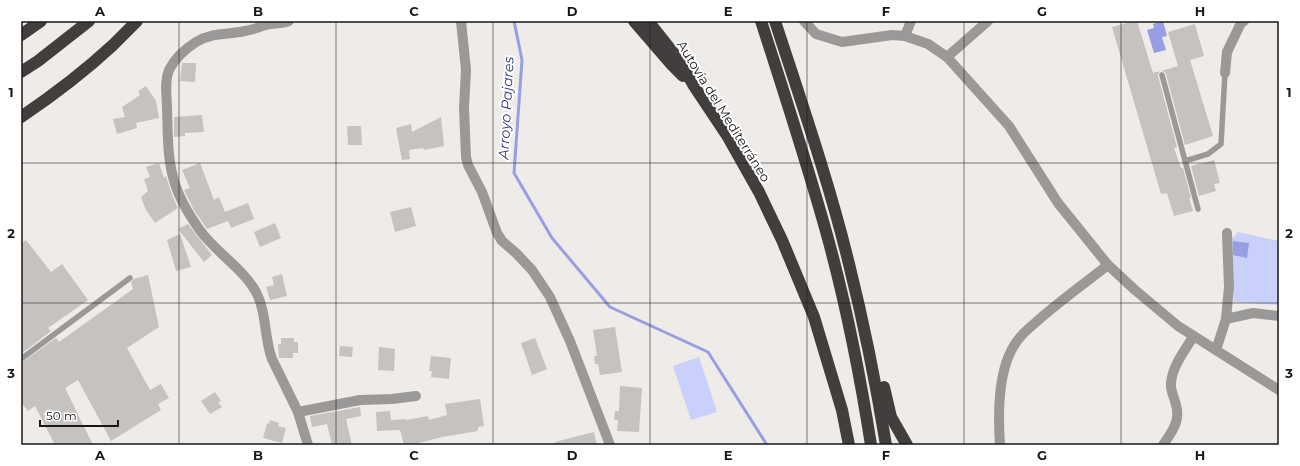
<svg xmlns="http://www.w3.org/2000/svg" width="1300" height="466" font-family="Montserrat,sans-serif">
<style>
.green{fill:#cad0fc}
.water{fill:#989ee3}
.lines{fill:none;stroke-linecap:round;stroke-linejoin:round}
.stream{stroke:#989ee3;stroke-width:3}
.building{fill:#c6c2c0}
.lane{stroke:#9b9998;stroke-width:5.5}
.street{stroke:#9b9998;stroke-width:10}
.highway{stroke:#413e3d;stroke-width:12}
.grid{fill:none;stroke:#181716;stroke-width:1;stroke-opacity:0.55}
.labels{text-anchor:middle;stroke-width:4;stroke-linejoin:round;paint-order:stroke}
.street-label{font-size:13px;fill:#181716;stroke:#fff}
.water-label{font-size:14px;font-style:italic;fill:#33307f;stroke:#fff}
.neatline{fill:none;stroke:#181716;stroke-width:1.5}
.grid-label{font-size:13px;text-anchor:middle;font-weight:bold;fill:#181716}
</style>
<rect width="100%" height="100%" fill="#efebe9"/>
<g class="green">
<polygon points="1238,232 1279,241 1279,305 1234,302 1232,239"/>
<polygon points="699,357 717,412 691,420 673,366"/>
</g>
<g class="water">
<polygon points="1163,21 1167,36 1162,37 1166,50 1154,53 1147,30 1154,28 1153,24"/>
<polygon points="1233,241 1249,243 1247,258 1233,255"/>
</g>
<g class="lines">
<polyline class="stream" points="514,21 522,60 514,173 552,238 610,307 708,352 767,445"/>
</g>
<g class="building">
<polygon points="1134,21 1137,21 1153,73 1160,71 1158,74 1158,76 1177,147 1174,148 1181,168 1183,168 1191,198 1189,198 1193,211 1174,216 1167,193 1161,194 1112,27"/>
<polygon points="1195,24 1204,56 1190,60 1213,136 1185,145 1166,74 1165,72 1161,71 1178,66 1168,32"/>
<polygon points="182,63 196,63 195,82 180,81"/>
<polygon points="146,86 156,101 159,118 136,123 137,128 117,134 113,119 125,117 122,107 140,95 138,91"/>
<polygon points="202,115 204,132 185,133 185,136 174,137 174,117"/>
<polygon points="441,117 444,146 424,150 423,148 409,150 410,159 402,160 396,128 411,124 412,132"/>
<polygon points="347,126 361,126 362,145 348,145"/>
<polygon points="1214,160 1220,183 1214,184 1216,191 1199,196 1191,166"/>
<polygon points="159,163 164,178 166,176 172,195 178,208 155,223 146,210 141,197 148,191 144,179 150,177 146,167"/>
<polygon points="200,163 214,200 219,197 225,212 248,203 254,219 231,228 228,221 207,229 194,210 184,190 190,188 182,170"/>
<polygon points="411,207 416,226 395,232 390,212"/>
<polygon points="275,223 281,238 260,247 254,232"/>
<polygon points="188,224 212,255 204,262 178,229"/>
<polygon points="180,234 191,267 176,271 167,240"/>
<polygon points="26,240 51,272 62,264 88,300 48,328 51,331 21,354 21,244"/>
<polygon points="282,274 287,296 270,300 266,287 274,285 272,277"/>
<polygon points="148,275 159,327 127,348 150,390 161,384 169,398 158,404 161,410 111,441 78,380 65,388 93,445 55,445 35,406 28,411 21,402 21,363 56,338 59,342 133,289 131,282 134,279"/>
<polygon points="615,327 622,372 600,375 598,364 595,364 594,356 597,356 593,330"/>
<polygon points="281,338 294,338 294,342 298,342 298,353 293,353 293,358 279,358 278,344 281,344"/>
<polygon points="535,338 547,369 532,375 521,343"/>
<polygon points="340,346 353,347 352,357 339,356"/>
<polygon points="379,347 395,349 394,371 378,370"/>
<polygon points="431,356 451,358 449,379 431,377 432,371 429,371"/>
<polygon points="620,386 642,388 639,432 617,431 618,420 614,420 615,411 619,411"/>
<polygon points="215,392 221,401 218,402 222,407 210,414 201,401"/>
<polygon points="480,399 484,426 478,427 478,431 442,437 419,443 420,445 404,445 400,430 377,431 376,412 390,411 391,420 405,419 406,420 428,416 429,420 447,415 445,404"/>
<polygon points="360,407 361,416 346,419 352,445 332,445 327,424 312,427 310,416"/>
<polygon points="270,420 279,423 278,426 286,428 282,443 263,438 267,423 269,424"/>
<polygon points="594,432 597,445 555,445 555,442"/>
</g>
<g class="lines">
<g class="lane">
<polyline points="1162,75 1198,209"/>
<polyline points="1185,161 1208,154 1221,144 1225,73"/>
<polyline points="21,359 130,278"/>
</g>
<g class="street">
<path d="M289,21C281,24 274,23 266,25C259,27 252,30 245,31C227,35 213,32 196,42C185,49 175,58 169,70C164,82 167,97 167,109C168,134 167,160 175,184C180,200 190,216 199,229C215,252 242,267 256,292C267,313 264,338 272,359L298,412L308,445"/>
<polyline points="461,21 466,70 464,108 466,157 468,165 482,192 497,233 502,241 516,253 532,270 550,297 570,341 610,445"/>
<polyline points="804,21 816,34 842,42 892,35 905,36 928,44 947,57 1009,126 1058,203 1108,265 1135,290 1178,326 1279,390"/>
<polyline points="905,36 911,21"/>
<polyline points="947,57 988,21"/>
<polyline points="1225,73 1227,52 1241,23 1244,21"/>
<polyline points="1226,319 1253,313 1279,316"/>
<polyline points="1216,350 1226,319 1229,287 1227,233"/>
<polyline points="298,412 360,400 392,399 416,396"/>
<path d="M1000,445C998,416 998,375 1012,349C1019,335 1032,326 1043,316C1064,298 1086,282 1108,265"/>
<path d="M1163,445C1171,433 1181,421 1176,405C1175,400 1172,394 1171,387C1170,369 1184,352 1193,337"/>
</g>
<g class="highway">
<polyline points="634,21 672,65 683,76"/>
<polyline points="648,21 679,60 694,86 728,137 759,192 782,240 814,317 842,410 849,445"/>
<path d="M761,21C784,92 807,163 827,235C846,304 860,375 871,445"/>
<path d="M775,21C801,101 829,182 849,264C864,324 876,384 886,445"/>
<polyline points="21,35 41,21"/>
<polyline points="21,72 38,61 89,21"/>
<path d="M21,117C52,96 85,71 113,45C121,37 129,29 137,21"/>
<polyline points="884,387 891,417 907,445"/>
</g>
</g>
<path class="grid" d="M179,21V445M336,21V445M493,21V445M650,21V445M807,21V445M964,21V445M1121,21V445M21,163H1279M21,303H1279"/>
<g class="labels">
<g class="street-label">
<text transform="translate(724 111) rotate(58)" y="5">Autovía del Mediterráneo</text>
</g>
<g class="water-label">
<text transform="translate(506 108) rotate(-87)" y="5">Arroyo Pajares</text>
</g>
</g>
<rect width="1300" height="466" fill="none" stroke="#ffffff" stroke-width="44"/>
<path d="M40 420v6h78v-6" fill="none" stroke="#181716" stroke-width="2"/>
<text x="46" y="420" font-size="12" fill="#181716" stroke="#ffffff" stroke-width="3" paint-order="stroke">50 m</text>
<rect x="22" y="22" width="1256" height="422" class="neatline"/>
<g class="grid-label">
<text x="100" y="16">A</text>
<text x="258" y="16">B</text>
<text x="414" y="16">C</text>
<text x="572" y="16">D</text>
<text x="728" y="16">E</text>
<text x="886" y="16">F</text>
<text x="1042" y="16">G</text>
<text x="1200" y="16">H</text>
<text x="11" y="97">1</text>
<text x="1289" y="97">1</text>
<text x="11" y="238">2</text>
<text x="1289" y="238">2</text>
<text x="11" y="378">3</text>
<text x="1289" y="378">3</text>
<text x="100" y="460">A</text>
<text x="258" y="460">B</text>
<text x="414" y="460">C</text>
<text x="572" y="460">D</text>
<text x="728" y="460">E</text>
<text x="886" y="460">F</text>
<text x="1042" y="460">G</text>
<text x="1200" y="460">H</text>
</g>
</svg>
